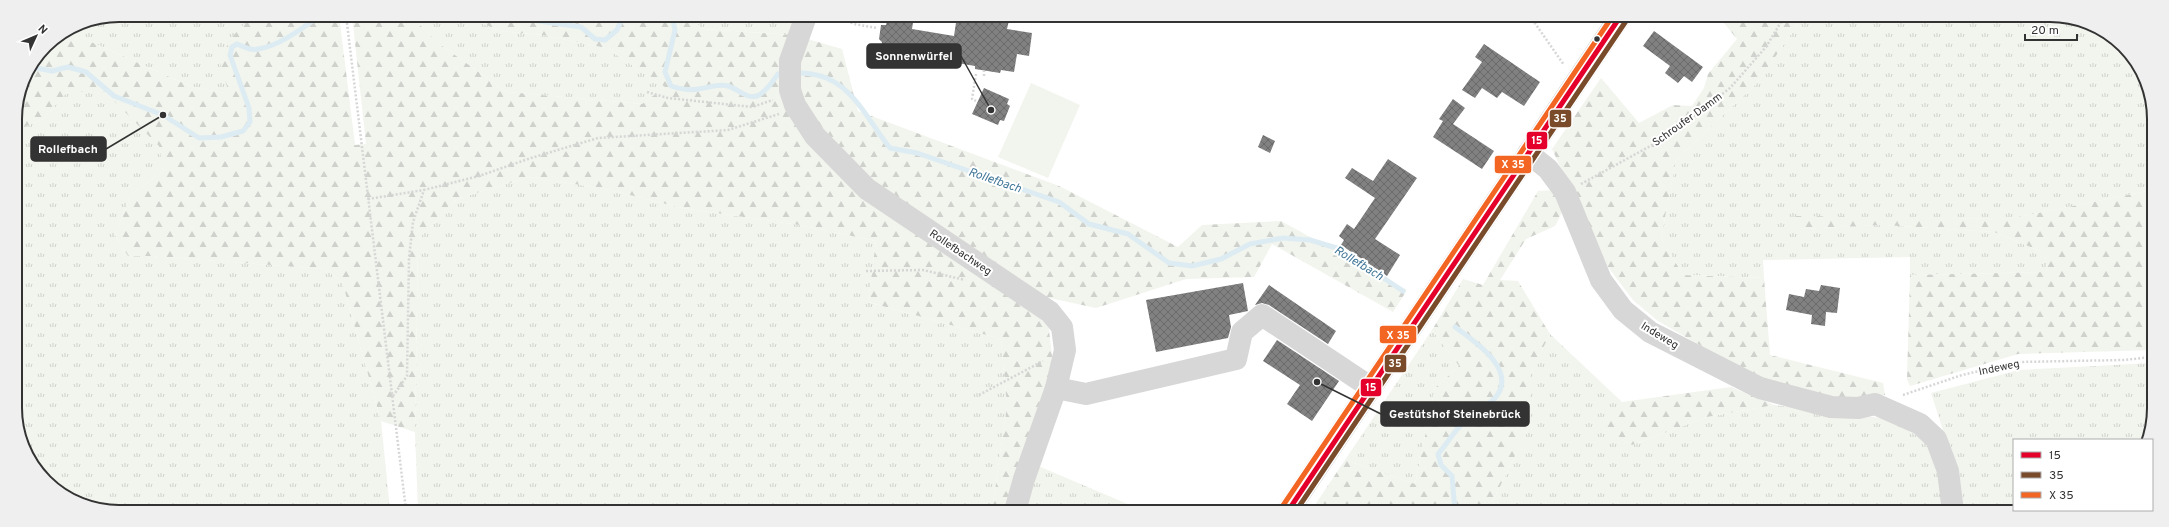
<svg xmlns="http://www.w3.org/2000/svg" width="2169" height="527" font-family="Overpass,sans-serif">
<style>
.grass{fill:url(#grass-tufts)}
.forest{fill:url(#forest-firs)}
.park{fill:#f1f5ed}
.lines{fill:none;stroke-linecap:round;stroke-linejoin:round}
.stream{stroke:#ddebf3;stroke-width:5}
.building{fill:url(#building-cross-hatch)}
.path{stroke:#d6d6d6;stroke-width:2.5;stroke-dasharray:2 2;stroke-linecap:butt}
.minor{stroke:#d7d7d7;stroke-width:22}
.major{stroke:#cacaca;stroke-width:22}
.bus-1-casing{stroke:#fff;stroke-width:8}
.bus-2-casing{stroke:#fff;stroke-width:8}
.bus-3-casing{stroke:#fff;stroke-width:8}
.bus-1{stroke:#e4002b;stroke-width:5}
.bus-2{stroke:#7a4b2a;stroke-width:5}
.bus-3{stroke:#f26522;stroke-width:5}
.bus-dot{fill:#333;stroke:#fff;stroke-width:1.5}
.labels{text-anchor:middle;stroke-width:4;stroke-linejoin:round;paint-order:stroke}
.street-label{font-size:11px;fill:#333;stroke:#fff}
.water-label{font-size:12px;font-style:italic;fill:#3f7597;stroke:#fff}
.rim{fill:none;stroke:#333;stroke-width:2}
.leader{fill:none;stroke:#333;stroke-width:1.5}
.callout-dot{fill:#333;stroke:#fff;stroke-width:1.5}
.callout{fill:#333;stroke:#333;stroke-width:1.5}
.callout-label{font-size:12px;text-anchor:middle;font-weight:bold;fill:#fff}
.line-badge{stroke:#fff;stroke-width:1.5}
.badge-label{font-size:11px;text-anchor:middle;font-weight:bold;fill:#fff}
</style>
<defs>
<pattern id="grass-tufts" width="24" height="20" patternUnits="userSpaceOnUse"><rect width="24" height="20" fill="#f1f5ed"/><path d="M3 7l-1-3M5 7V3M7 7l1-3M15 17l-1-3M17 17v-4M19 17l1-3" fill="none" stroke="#cfd2cc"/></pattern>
<pattern id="forest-firs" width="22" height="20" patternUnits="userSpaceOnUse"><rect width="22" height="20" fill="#f1f5ed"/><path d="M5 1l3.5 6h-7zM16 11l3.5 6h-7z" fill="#cfd2cc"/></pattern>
<pattern id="building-cross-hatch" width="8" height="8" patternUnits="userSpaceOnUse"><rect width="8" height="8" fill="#818181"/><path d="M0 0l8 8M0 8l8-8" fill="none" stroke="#6a6a6a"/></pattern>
</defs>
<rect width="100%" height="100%" fill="#fff"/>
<g class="grass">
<polygon points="119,15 253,15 242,27 229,94 192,87 71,33 64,33 79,23"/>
<polygon points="410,15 465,15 499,31 543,35 606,48 666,87 642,104 507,92 438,43"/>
<polygon points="690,16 799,16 794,35 702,29"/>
<polygon points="1803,17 2071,17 2124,46 2152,99 2152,190 2008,219 1796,217 1798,229 1882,225 1994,232 2045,253 2047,272 1910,275 1910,257 1763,260 1764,278 1683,275 1661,238 1676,160 1757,83"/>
<polygon points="67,92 105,92 160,146 164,170 131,195 115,235 128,256 152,256 324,269 342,281 381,421 390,510 98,510 46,482 17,429 15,131 43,119"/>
<polygon points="529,177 606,189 682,208 799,225 876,241 868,302 1001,339 1007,406 992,511 418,510 415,432 418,239 457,199"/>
<polygon points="1432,330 1459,366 1435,388 1415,484 1345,460"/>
<polygon points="1550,334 1622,402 1603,428 1632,445 1707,417 1774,405 1889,419 1926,441 1943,480 1947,512 1500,511 1493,501 1531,423 1531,372"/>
<polygon points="2152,363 2152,429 2148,440 2014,440 2014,510 2065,510 2057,512 1957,512 1946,439 1931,393 2019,370"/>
<polygon points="1036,465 1144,511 1027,511"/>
</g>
<g class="forest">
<path d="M253,15H339L355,145L366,144L352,15H410L438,43L507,92L642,104L665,87L606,48L543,35L499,31L465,15H574L594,21L600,16H690L702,29L794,35L842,49L858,111L1059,186L1178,247L1202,225L1281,221L1407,290L1393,312L1272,244L1254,277L1186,279L1096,308L1045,297L1053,364L1011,511H992L1007,406L1001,339L868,302L876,241L799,225L682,208L606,189L529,177L457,199L418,239L415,432L381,421L342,281L324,269L152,256H128L115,235L131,195L164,170L159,146L105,92H67L43,119L15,131C15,114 16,94 23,78C31,62 52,33 71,33L192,87L229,94L220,62L230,39Z"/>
<polygon points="1719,17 1803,17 1757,83 1676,160 1661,238 1683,275 1764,278 1770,355 1883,383 1885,395 1829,404 1762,381 1658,321 1633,300 1605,263 1552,149 1601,78 1639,123 1673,105 1692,106 1704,88 1708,74 1737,39"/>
<polygon points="1557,190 1565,206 1555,226 1526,239 1500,280 1518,281 1550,334 1531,372 1531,423 1493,501 1500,511 1311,511 1345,460 1415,484 1435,388 1459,366 1432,330 1463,279 1483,285 1538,191"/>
<polygon points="2152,190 2152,350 2018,354 1910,386 1907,379 1910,275 2047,272 2045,253 1994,232 1882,225 1797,229 1796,216 2008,219"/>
<polygon points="1731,387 1774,405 1707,417 1632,445 1602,428 1622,402"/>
</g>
<polygon class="park" points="1031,83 1080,105 1048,178 998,157"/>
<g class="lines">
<g class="stream">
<polyline points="498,15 506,20 518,18 581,27 595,39 605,40 617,30 623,16"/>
<path d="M672,16L675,30L665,72L671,86C680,89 688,91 698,89C708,88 718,83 728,86C738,89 746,99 757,96C766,92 773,81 778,74L786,73"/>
<path d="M31,67L52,71L68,67L86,72L114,96L163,115L199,138L221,137L243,131L250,122L249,108L230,55L232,47L237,44C244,47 251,51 258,49C280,46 304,27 321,15"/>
<path d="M796,73C848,71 862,113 890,148L917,153L1059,202L1089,224L1128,234L1169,263L1192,266L1221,259L1250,244L1283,238L1310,240L1340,249L1403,291"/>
<path d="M1455,511L1452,476L1441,465L1438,454C1446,445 1453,433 1461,425C1472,415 1486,408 1495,398C1519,370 1474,341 1455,327"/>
</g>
</g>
<g class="building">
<polygon points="888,16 914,16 912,29 954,36 957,16 1010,16 1007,29 1032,33 1029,56 1017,54 1014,72 1001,70 1000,73 975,69 975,66 881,50 882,42 879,39 881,25 886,25"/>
<polygon points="1654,31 1703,67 1692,82 1684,76 1678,83 1665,73 1670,66 1643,46"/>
<polygon points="1484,44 1540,82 1524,106 1502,92 1497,98 1482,88 1475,98 1462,90 1482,62 1475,57"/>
<polygon points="984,88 1009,99 1007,104 1010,106 1004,121 1000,120 998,125 972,114"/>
<polygon points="1453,99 1465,108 1453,124 1494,151 1482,169 1433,137 1443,121 1439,119"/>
<polygon points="1263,135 1275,141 1270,153 1258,147"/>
<polygon points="1388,159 1417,178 1375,239 1400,255 1387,276 1341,245 1344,240 1339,236 1347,224 1354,229 1375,198 1345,178 1352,168 1373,181"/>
<polygon points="1243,283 1248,311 1229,315 1231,327 1228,338 1156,352 1146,300"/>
<polygon points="1269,285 1336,331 1328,344 1269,305 1262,303 1255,305"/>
<polygon points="1821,285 1840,288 1837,313 1826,312 1825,326 1811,324 1812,315 1786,310 1789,294 1804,297 1806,289 1819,291"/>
<polygon points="1277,340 1339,381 1312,421 1287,404 1300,385 1263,361"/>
</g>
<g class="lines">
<g class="path">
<polyline points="346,15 406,510"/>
<polyline points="1530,16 1564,65"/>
<polyline points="840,17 854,24 877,28"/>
<polyline points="976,74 972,99 976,101"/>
<polyline points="984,76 984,71"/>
<polyline points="647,92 668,98 752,107 773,100"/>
<polyline points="1581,184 1665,138 1730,88 1766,47 1784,17"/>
<polyline points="368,199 424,190"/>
<polyline points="866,271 923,270 965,280"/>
<polyline points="979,395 1043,361"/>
<polyline points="1903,395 1962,375 2019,362 2124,360 2152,357"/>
<polyline points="393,396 407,376 409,258 413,222 424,190 479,176 531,158 598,138 728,130 779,114"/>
</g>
<g class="minor">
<polyline points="806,16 790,61 790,90 795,105 815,136 867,189 1050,312 1062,327 1065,350 1056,388 1024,479 1015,511"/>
<polyline points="1528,153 1548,169 1565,192 1601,280 1623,310 1650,332 1760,388 1831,407 1858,408 1875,404 1920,424 1936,439 1948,471 1953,512"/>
<polyline points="1056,388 1086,394 1236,359 1242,332 1262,315 1370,387"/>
</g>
<polyline class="major" points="1288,511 1620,17"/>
<g class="bus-1-casing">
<polyline id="bus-1" points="1288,511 1620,17"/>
</g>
<g class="bus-2-casing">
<polyline id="bus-2" points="1296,511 1626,21"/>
</g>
<g class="bus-3-casing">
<polyline id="bus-3" points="1282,507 1612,17"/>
</g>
<use href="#bus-1" class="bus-1"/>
<use href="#bus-2" class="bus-2"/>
<use href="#bus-3" class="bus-3"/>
</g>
<circle class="bus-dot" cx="1597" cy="39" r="3.5"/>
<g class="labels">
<g class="street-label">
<text transform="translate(1687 119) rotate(-36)" y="4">Schroufer Damm</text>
<text transform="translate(961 252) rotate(34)" y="4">Rollefbachweg</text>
<text transform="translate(1660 335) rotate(31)" y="4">Indeweg</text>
<text transform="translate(1999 367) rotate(-12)" y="4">Indeweg</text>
</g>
<g class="water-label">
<text transform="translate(995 180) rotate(19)" y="4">Rollefbach</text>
<text transform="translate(1359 263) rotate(31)" y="4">Rollefbach</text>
</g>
</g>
<path d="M0 0H2169V527H0ZM119 22H2050A97 97 0 0 1 2147 119V408A97 97 0 0 1 2050 505H119A97 97 0 0 1 22 408V119A97 97 0 0 1 119 22Z" fill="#efefef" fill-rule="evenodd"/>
<path class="rim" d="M119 22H2050A97 97 0 0 1 2147 119V408A97 97 0 0 1 2050 505H119A97 97 0 0 1 22 408V119A97 97 0 0 1 119 22Z"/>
<path class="leader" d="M991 110L961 56M163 115L106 149M1317 382L1381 414"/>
<g class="callout-dot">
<circle cx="991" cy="110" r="4"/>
<circle cx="163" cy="115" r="4"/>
<circle cx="1317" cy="382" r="4"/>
</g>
<g class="callout">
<rect x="867" y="44" width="94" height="24" rx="4"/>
<rect x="31" y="137" width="75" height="24" rx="4"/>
<rect x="1381" y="402" width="148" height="24" rx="4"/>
</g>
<g class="callout-label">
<text x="914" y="60">Sonnenwürfel</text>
<text x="68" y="153">Rollefbach</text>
<text x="1455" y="418">Gestütshof Steinebrück</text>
</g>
<g class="line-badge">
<rect x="1549" y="109" width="23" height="19" rx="4" fill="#7a4b2a"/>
<rect x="1526" y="131" width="22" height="19" rx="4" fill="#e4002b"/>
<rect x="1494" y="155" width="38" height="19" rx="4" fill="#f26522"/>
<rect x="1379" y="325" width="38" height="19" rx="4" fill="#f26522"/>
<rect x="1384" y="354" width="23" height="19" rx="4" fill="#7a4b2a"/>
<rect x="1360" y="378" width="22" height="19" rx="4" fill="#e4002b"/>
</g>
<g class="badge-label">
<text x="1560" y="122">35</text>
<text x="1537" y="144">15</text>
<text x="1513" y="168">X 35</text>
<text x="1398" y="339">X 35</text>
<text x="1395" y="367">35</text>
<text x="1371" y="391">15</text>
</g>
<rect x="2013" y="439" width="140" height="72" fill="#ffffff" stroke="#adadad"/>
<rect x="2021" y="452" width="20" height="6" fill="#e4002b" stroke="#adadad"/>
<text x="2049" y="459" font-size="12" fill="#333333">15</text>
<rect x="2021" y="472" width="20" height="6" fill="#7a4b2a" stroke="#adadad"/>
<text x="2049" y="479" font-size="12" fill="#333333">35</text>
<rect x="2021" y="492" width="20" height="6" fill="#f26522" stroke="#adadad"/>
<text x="2049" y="499" font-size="12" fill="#333333">X 35</text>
<g transform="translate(36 36) rotate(46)" stroke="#ffffff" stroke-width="3" paint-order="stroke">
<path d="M0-3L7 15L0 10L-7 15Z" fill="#333333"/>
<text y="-6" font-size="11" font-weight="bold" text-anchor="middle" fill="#333333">N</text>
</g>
<path d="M2025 34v6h52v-6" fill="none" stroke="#333333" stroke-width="2"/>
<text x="2031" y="34" font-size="12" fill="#333333" stroke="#ffffff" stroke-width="3" paint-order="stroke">20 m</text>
</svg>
